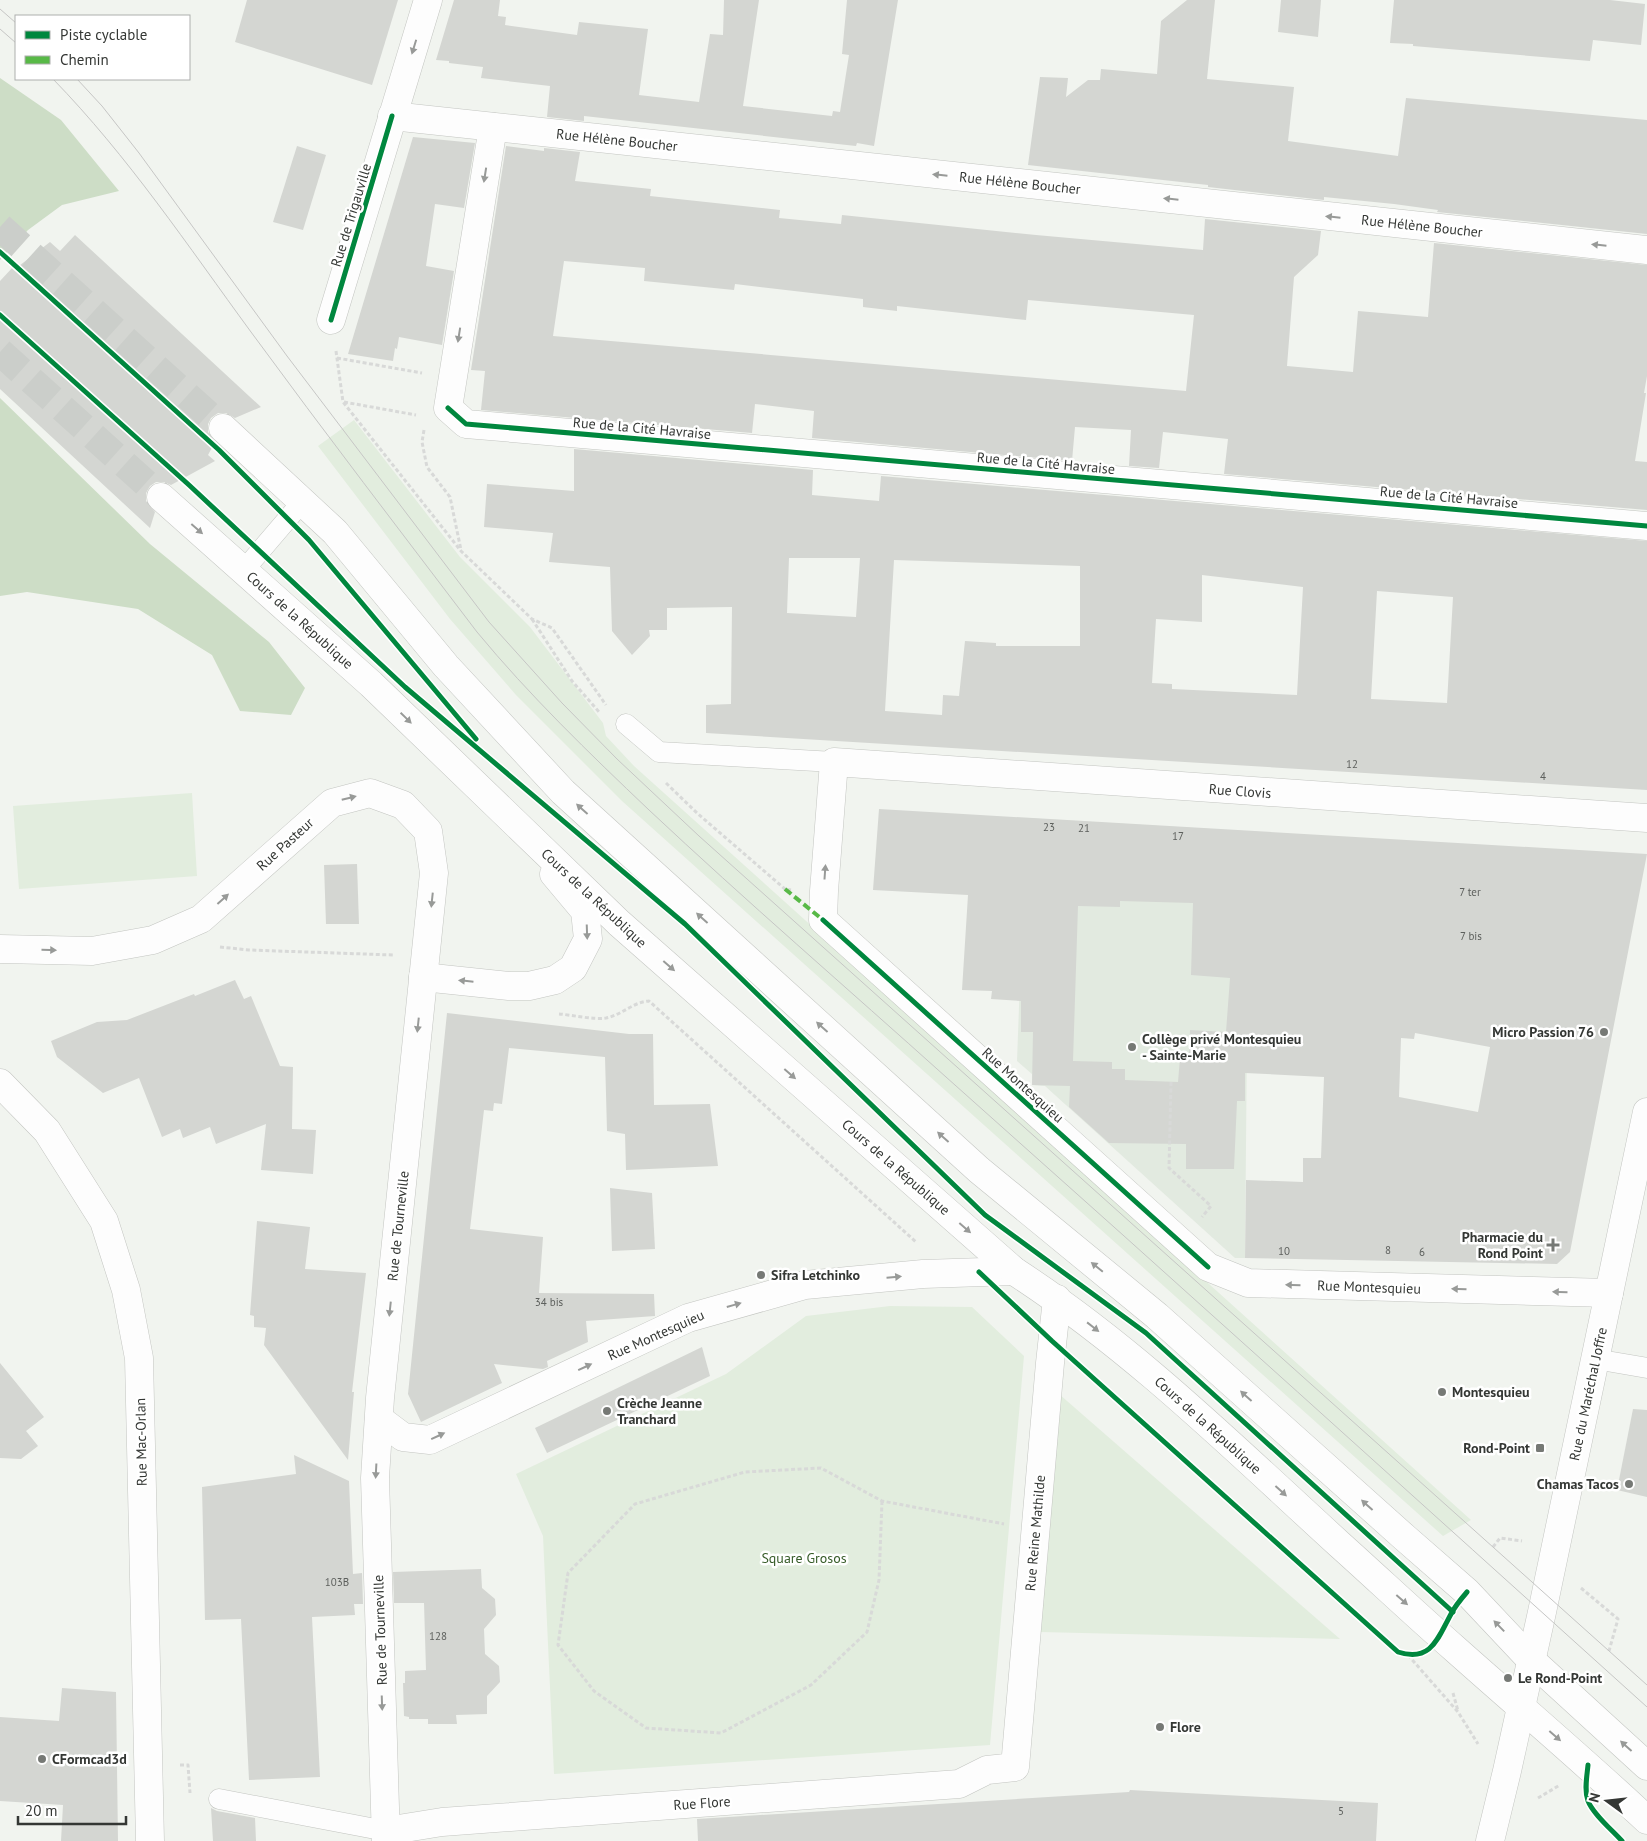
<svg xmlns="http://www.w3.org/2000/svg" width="1647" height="1841" font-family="'PT Sans',sans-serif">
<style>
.built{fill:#e2eae0}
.green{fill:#e2edde}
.forest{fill:#cdddc6}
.building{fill:#d4d6d2;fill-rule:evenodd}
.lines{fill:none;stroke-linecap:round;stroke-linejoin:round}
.secondary-tunnel{stroke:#cbceca;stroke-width:28;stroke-dasharray:28 14;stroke-linecap:butt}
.lane-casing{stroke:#c3c5c1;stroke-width:21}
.street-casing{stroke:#c3c5c1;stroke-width:29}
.secondary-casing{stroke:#c3c5c1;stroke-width:29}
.path{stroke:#d8d9d8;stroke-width:3;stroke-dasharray:4 2.5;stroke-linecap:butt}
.lane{stroke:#fdfdfd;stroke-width:20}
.street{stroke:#fdfdfd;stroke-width:28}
.secondary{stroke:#fdfdfd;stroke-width:28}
.tram{stroke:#c6c6c5;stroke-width:1}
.quiet{stroke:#58b947;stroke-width:4;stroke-dasharray:8 4;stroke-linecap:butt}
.cycleway-casing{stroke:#fff;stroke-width:8}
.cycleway{stroke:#00873e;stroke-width:5}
.oneway{fill:#989a98}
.poi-dot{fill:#767975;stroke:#fff;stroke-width:2}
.labels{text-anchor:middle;stroke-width:5;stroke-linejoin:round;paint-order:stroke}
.number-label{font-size:11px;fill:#5c5f5c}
.street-label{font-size:14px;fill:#343734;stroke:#fff}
.poi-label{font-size:14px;font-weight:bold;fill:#343734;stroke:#fff;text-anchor:start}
.park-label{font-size:14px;fill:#375c29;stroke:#fff}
</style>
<rect width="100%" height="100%" fill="#f1f4ef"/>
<polygon class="built" points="1026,818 1260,832 1247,1033 1245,1258 1235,1258 1045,1086 1032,1085 1032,1074 1017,1061"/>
<g class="green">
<polygon points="354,420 460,557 530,627 603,723 606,736 634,766 1471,1520 1443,1536 622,801 516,695 450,619 318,446"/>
<polygon points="192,793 197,876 19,889 13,806"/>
<polygon points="890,1306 972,1307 1024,1356 990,1745 554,1774 543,1536 516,1474 726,1374 806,1316"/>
<polygon points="1059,1394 1340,1639 1040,1632"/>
</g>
<g class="forest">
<polygon points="0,78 61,120 119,191 62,205 28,230 0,260"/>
<polygon points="0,398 150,544 269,642 305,688 291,715 240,711 212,655 138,609 27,592 0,596"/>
</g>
<g class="building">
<polygon points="247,0 398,0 372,85 235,42"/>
<polygon points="454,0 500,0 498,16 506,17 505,25 577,35 579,22 648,29 639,95 699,102 710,34 723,35 724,0 759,0 743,106 832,116 833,111 840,112 849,55 842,54 847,0 898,0 874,146 857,143 856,146 584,116 584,121 547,117 550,86 481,78 483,67 449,63 449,61 436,60"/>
<polygon points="1187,0 1215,0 1207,79 1294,87 1288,141 1398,156 1406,98 1647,120 1647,234 1437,212 1438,210 1394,204 1324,197 1324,200 1208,187 1208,185 1028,165 1040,77 1068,78 1066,97 1088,80 1100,80 1101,69 1157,74 1161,21"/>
<polygon points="1281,0 1321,0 1318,37 1278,32"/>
<polygon points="1394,0 1610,0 1645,4 1641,45 1593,40 1590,61 1413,46 1413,44 1390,43"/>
<polygon points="413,137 475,143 464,208 435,204 426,266 454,271 442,345 399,337 397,349 395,348 393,361 348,354"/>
<polygon points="297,146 326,155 303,230 273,222"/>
<path d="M506,146L544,151V148L580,152L575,181L651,189L650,196L780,210L779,218L841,224L842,215L1036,235L1203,250L1205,219L1321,231L1318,255L1294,277L1287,366L1353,372L1358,311L1428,317L1434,243L1647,265V376L1644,393H1646L1635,461L1647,462V510L1224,474L1228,439L1163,432L1159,468L1129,466L1131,430L1075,427L1072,461L812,438L814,411L755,404L752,433L481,410L485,371L471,370ZM564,261L645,268L644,281L734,290L735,284L863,299V307L897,311V306L1026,320L1028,300L1194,315L1186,391L553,336Z"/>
<polygon points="75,235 261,407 235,418 226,413 218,413 211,418 208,424 208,432 215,442 208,455 215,461 171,485 164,482 156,482 150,486 146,493 146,501 155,512 150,528 0,389 0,281 13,267 15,269 50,242 60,251"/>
<path d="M574,449L813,470L812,495L879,501L881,476L1647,541V790L706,733V705L731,704L732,607L667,608V630H649L650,636L632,655L612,631L610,567L549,562L553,533L484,527L487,484L574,491ZM789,558H860L856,617L787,613ZM894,560L1080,566V646H996V643L965,641L959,696L943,695L942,715L885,711ZM1202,575L1303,587L1297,695L1172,689V684L1152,683L1156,619L1202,622ZM1377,591L1453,597L1447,703L1371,699Z"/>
<path d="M879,809L1647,854L1570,1252L1557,1264L1245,1258L1246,1180L1303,1182V1158H1321L1324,1077L1245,1073V1101H1237L1234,1169H1186V1144L1109,1143L1069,1107L1070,1086L1032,1085L1033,1032H1021V1001L991,999L992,991L962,990L968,895L873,890ZM1120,901L1193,903L1191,975L1230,978L1226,1032L1190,1030L1189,1058H1180L1178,1082L1125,1080V1069H1112V1062L1073,1061L1078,906L1120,907ZM1415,1033L1490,1047L1478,1112L1399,1097L1401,1038L1414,1039Z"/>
<polygon points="357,864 359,924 326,924 324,865"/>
<polygon points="235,980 244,999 251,996 280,1066 293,1067 292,1129 316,1130 313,1174 261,1170 266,1124 216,1144 210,1127 183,1138 180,1129 162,1137 139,1078 103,1093 57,1057 51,1041 97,1022 127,1020 194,994 195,996"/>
<polygon points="447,1013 629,1034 653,1034 654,1105 710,1104 718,1166 626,1170 625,1134 607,1131 605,1057 509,1048 502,1104 494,1103 493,1111 484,1110 470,1229 543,1237 539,1293 654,1294 655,1316 586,1321 588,1342 547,1361 548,1367 543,1369 494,1364 502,1383 421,1422 408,1394"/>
<polygon points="610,1188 652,1193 655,1249 612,1251"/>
<polygon points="257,1221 310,1227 305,1269 366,1273 352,1392 354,1392 348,1460 264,1345 266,1328 254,1327 254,1316 250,1315"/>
<polygon points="702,1347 710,1376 547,1453 535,1428"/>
<polygon points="0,1363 44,1417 26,1431 38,1446 21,1459 0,1458"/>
<polygon points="1633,1409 1647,1410 1647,1497 1617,1490"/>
<polygon points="294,1455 349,1481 353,1574 362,1573 363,1604 354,1604 355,1615 312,1617 320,1777 249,1780 241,1619 205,1620 202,1487 296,1474"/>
<polygon points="481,1569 482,1588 495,1599 496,1615 484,1629 485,1654 499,1666 500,1682 487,1696 487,1714 456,1715 457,1724 428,1724 428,1719 409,1719 409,1717 404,1716 403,1683 405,1683 405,1671 426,1670 424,1603 394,1603 393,1572"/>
<polygon points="62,1688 116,1692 118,1841 61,1841 63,1805 0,1801 0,1717 59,1721"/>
<polygon points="1130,1790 1378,1803 1376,1841 698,1841 697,1819 1129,1792"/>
<polygon points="211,1808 217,1811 255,1818 256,1841 213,1841"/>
</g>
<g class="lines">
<g class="secondary-tunnel">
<polyline points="0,227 223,428"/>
<polyline points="0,352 161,497"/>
</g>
<g class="lane-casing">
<g id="lane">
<polyline points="244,570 302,502"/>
<polyline points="626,724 659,752 834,762"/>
<polyline points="1595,1359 1647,1368"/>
<polyline points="219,1799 386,1831"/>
</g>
</g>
<g class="street-casing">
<g id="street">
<polyline points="392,116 1647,250"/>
<polyline points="493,127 448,408 466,424 1647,526"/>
<polyline points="331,320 428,0"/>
<polyline points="0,949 92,951 153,940 201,919 332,803 370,793 403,805 428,831 434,873 380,1398 375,1478 386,1841"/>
<polyline points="423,977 509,986 529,986 555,980 573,968 588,939 585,911 554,874"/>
<polyline points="0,1083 47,1131 104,1221 126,1290 139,1358 150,1841"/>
<polyline points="1609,1293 1248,1283 1208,1267 823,920 824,891 834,762 1647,818"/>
<polyline points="379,1419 403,1437 430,1440 688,1318 805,1285 923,1274 1014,1271"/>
<polyline points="386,1831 442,1822 959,1784 987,1770 1015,1767 1050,1363 1057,1299"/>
</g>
</g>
<g class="secondary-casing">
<g id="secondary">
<polyline points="223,428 335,532 446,666 563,792 979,1170 1157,1316 1404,1537 1467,1592 1531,1660 1647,1766"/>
<path d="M161,497L371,684L619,923L1014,1271C1133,1348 1235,1449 1339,1544C1378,1579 1416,1615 1455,1649C1519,1706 1584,1761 1647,1820"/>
<polyline points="1490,1841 1507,1771 1542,1612 1647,1112"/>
</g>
</g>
<g class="path">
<polyline points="336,351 343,402 461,551 532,619 552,628 606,705"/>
<polyline points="337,358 422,373"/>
<polyline points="344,402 416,415"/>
<polyline points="424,430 422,442 427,467 450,497 461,550"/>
<polyline points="532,619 572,681 600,713"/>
<polyline points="666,783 697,813 785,889 791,890"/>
<polyline points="220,947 249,950 393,955"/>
<path d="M559,1014C573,1015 593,1020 606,1018C622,1015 633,1002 649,1001L916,1242"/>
<polyline points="1171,1082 1169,1168 1211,1206 1202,1217"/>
<polyline points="882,1501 879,1580 867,1632 811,1685 721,1733 646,1728 594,1691 558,1645 568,1573 635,1504 745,1472 821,1468 882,1501 1004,1524"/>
<polyline points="1493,1547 1500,1538 1522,1541"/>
<polyline points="1581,1588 1618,1619 1609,1651"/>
<polyline points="1408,1655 1458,1712 1478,1744"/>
<polyline points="1453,1693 1458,1711"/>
<polyline points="180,1765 188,1765 190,1793"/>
<polyline points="1538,1798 1560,1785"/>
</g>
<use href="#lane" class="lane"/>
<use href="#street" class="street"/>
<use href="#secondary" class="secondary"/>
<g class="tram">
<polyline points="0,9 16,23"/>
<polyline points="0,29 16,43"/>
<path d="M53,79C128,156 188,246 251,332C325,433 401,532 477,632C529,695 589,753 649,810C746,901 847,988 946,1077C1181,1286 1414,1497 1647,1707"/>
<polyline points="77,79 102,106 139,153 287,356 489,622 562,703 617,759 699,836 1647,1685"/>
</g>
<polyline class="quiet" points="785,889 823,920"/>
<g class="cycleway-casing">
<g id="cycleway">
<polyline points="0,252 219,450 309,540 476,739"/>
<polyline points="0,315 189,485 405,687 685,924 985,1215 1146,1333 1453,1612"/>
<polyline points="331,320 392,116"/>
<polyline points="448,408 466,424 1647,526"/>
<polyline points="823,920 1208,1267"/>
<path d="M979,1272L1052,1341L1398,1652C1431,1663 1438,1638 1451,1614C1455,1606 1461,1599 1467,1592"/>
<path d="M1588,1765C1587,1776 1584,1790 1588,1801C1593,1814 1612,1830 1622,1841"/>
</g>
</g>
<use href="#cycleway" class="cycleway"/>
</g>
<defs><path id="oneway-solid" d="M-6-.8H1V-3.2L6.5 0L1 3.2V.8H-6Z" transform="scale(1.25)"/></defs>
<g class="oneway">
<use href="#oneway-solid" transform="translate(414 47) rotate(107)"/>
<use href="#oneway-solid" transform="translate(485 175) rotate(99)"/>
<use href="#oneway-solid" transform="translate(940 175) rotate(-174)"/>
<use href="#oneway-solid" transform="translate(1171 199) rotate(-174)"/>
<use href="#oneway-solid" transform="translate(1333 217) rotate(-174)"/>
<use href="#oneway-solid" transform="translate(1599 245) rotate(-174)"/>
<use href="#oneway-solid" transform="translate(459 335) rotate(99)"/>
<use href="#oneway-solid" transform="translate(197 529) rotate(41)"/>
<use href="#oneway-solid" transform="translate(406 718) rotate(44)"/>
<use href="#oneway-solid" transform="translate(349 798) rotate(-14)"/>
<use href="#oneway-solid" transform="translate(582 809) rotate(-138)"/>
<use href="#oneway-solid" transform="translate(825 872) rotate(-86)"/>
<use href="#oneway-solid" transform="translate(223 899) rotate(-42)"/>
<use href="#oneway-solid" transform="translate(432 900) rotate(96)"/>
<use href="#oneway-solid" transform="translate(702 918) rotate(-138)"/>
<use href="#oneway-solid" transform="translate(587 932) rotate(88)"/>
<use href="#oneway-solid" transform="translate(49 950) rotate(1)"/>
<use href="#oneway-solid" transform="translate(669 966) rotate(41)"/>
<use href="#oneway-solid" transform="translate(466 981) rotate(-174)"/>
<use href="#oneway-solid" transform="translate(418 1025) rotate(96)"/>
<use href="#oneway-solid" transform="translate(822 1027) rotate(-138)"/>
<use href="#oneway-solid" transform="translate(790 1074) rotate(41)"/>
<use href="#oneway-solid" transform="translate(943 1137) rotate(-138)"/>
<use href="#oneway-solid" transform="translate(965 1228) rotate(41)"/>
<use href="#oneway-solid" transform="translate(1097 1267) rotate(-141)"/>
<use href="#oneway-solid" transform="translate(894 1277) rotate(-5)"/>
<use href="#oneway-solid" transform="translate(1293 1285) rotate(-179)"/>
<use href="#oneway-solid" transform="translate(1459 1289) rotate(-178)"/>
<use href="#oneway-solid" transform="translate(1560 1292) rotate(-178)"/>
<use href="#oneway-solid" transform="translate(734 1305) rotate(-16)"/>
<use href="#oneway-solid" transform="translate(390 1309) rotate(96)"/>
<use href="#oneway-solid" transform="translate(1093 1327) rotate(38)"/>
<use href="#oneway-solid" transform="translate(585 1367) rotate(-25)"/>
<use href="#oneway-solid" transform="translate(1246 1396) rotate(-138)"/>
<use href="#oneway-solid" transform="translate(438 1436) rotate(-25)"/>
<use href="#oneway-solid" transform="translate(376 1471) rotate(93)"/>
<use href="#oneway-solid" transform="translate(1281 1491) rotate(42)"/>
<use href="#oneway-solid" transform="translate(1367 1505) rotate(-138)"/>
<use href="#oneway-solid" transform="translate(1402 1600) rotate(41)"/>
<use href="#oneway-solid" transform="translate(1499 1626) rotate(-134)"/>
<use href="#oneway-solid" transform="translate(382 1703) rotate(88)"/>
<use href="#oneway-solid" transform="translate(1555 1736) rotate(41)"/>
<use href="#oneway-solid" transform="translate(1626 1746) rotate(-138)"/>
</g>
<g class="poi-dot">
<circle cx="1604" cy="1032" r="5"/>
<circle cx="1132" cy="1047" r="5"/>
<path d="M1550.5 1237.5h5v5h5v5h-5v5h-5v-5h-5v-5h5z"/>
<circle cx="761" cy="1275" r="5"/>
<circle cx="1442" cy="1392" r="5"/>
<circle cx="607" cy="1411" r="5"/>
<rect x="1535" y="1443" width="10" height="10" rx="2.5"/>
<circle cx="1629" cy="1484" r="5"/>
<circle cx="1508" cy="1678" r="5"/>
<circle cx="1160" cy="1727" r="5"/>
<circle cx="42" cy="1759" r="5"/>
</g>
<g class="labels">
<g class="number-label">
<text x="1352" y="768">12</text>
<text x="1543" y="780">4</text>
<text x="1049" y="831">23</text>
<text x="1084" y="832">21</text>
<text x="1178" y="840">17</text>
<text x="1470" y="896">7 ter</text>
<text x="1471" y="940">7 bis</text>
<text x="1388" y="1254">8</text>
<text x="1284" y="1255">10</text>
<text x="1422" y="1256">6</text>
<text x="549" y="1306">34 bis</text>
<text x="337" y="1586">103B</text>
<text x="438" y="1640">128</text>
<text x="1341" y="1815">5</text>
</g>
<g class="street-label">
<text transform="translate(617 140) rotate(6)" y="5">Rue Hélène Boucher</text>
<text transform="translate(1020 183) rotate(6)" y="5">Rue Hélène Boucher</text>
<text transform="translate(351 215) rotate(-73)" y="5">Rue de Trigauville</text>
<text transform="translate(1422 226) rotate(6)" y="5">Rue Hélène Boucher</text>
<text transform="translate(642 428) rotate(5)" y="5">Rue de la Cité Havraise</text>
<text transform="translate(1046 463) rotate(5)" y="5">Rue de la Cité Havraise</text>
<text transform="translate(1449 497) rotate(5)" y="5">Rue de la Cité Havraise</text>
<text transform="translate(300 620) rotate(42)" y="5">Cours de la République</text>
<text transform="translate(1240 791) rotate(4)" y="5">Rue Clovis</text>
<text transform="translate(285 844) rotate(-42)" y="5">Rue Pasteur</text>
<text transform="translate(594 898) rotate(43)" y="5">Cours de la République</text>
<text transform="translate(1023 1085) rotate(42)" y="5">Rue Montesquieu</text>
<text transform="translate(896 1167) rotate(41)" y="5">Cours de la République</text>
<text transform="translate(398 1226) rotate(-84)" y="5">Rue de Tourneville</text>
<text transform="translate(1369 1287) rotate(2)" y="5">Rue Montesquieu</text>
<text transform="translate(656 1335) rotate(-24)" y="5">Rue Montesquieu</text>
<text transform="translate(1588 1394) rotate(-78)" y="5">Rue du Maréchal Joffre</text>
<text transform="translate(1208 1425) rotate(42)" y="5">Cours de la République</text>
<text transform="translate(141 1442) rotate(-91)" y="5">Rue Mac-Orlan</text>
<text transform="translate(1035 1533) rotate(-85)" y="5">Rue Reine Mathilde</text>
<text transform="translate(380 1630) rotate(-92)" y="5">Rue de Tourneville</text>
<text transform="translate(702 1803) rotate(-4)" y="5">Rue Flore</text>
</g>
<g class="poi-label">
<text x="1594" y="1037" text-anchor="end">Micro Passion 76</text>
<text x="1142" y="1044">Collège privé Montesquieu<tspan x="1142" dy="16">- Sainte-Marie</tspan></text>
<text x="1543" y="1242" text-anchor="end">Pharmacie du<tspan x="1543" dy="16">Rond Point</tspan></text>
<text x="771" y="1280">Sifra Letchinko</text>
<text x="1452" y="1397">Montesquieu</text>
<text x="617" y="1408">Crèche Jeanne<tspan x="617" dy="16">Tranchard</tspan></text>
<text x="1530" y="1453" text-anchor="end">Rond-Point</text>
<text x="1619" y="1489" text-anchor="end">Chamas Tacos</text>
<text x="1518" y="1683">Le Rond-Point</text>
<text x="1170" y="1732">Flore</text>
<text x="52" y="1764">CFormcad3d</text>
</g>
<g class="park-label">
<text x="804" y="1563">Square Grosos</text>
</g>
</g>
<rect x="15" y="15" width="175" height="65" fill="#ffffff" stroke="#aeafae"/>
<rect x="25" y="31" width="25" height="8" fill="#00873e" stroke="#aeafae"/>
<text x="60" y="40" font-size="15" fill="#343734">Piste cyclable</text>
<rect x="25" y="56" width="25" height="8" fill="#58b947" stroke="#aeafae"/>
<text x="60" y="65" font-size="15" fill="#343734">Chemin</text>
<g transform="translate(1607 1801) rotate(285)" stroke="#ffffff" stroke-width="4" paint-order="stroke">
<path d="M0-4L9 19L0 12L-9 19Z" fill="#343734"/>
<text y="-8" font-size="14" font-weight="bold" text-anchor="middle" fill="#343734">N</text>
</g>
<path d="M18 1816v8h108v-8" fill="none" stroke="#343734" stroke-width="2.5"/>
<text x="25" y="1816" font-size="15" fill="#343734" stroke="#ffffff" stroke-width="4" paint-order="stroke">20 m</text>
</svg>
